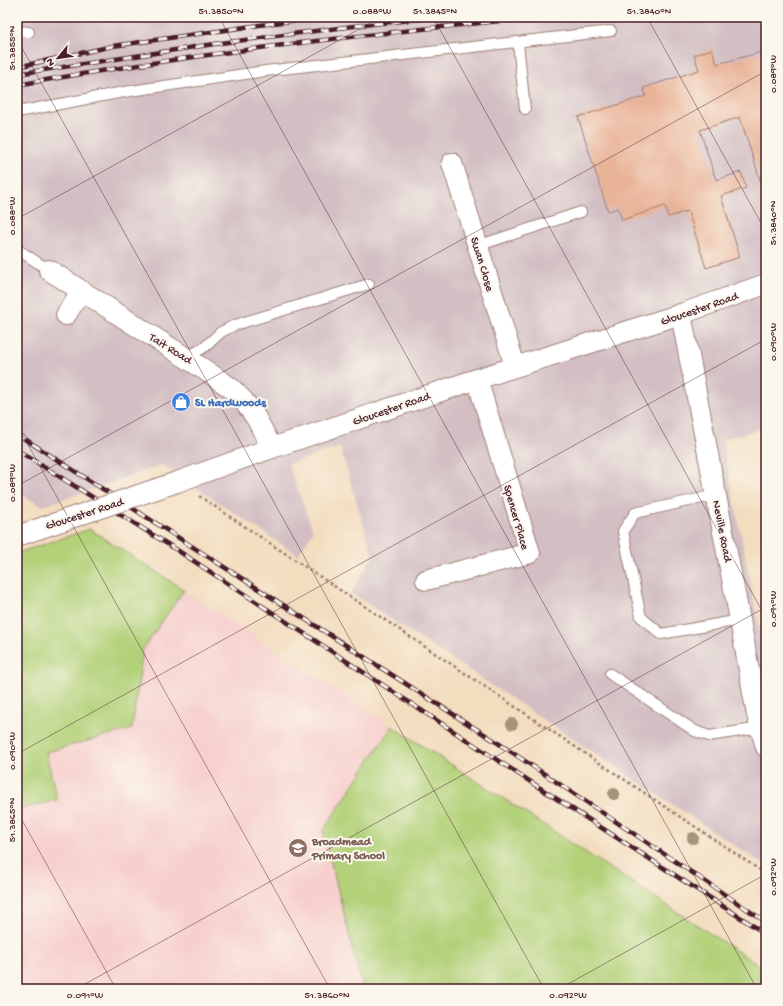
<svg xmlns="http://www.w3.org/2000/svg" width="783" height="1006" font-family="'Gochi Hand',sans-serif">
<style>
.built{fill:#f7d0cd}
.industrial{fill:#d2bec3}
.green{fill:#b2d179;stroke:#7e7852}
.building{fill:#e9b398}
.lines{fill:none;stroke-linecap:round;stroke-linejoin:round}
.service-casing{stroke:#9e7e75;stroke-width:12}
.minor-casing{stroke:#9e7e75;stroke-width:22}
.path{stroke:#9e7e75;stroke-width:2.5;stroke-dasharray:3 3;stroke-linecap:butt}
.service{stroke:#fff;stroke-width:10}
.minor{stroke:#fff;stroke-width:20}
.rail-casing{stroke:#4a1f2b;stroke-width:4.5}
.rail{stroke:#fbf7ec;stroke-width:3;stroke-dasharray:9;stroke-linecap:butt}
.minor-bridge-casing{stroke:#9e7e75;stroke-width:22;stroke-linecap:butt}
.minor-bridge{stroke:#fff;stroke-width:20}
.tree{fill:#a7927a}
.ticks{fill:none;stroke:#4a1f2b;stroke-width:1;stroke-opacity:0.45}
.labels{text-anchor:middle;stroke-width:4;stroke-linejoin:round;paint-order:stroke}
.street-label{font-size:12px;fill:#4a1f2b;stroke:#fbf7ec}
.shop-label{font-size:12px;font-weight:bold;fill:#366cbe;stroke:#fbf7ec;text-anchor:start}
.education-label{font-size:12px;font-weight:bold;fill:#785e54;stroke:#fbf7ec;text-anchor:start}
.neatline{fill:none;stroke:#4a1f2b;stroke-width:1.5}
.ticks-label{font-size:10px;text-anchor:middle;fill:#4a1f2b}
</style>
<rect width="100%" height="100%" fill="#fbf7ec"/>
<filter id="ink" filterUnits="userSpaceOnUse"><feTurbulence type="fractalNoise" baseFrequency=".025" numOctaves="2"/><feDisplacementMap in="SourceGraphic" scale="8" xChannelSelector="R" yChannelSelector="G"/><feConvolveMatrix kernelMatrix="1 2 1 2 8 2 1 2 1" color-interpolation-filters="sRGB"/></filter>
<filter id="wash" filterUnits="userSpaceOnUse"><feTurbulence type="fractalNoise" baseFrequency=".012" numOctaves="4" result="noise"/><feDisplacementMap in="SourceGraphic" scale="16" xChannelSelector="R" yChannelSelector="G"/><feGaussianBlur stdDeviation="0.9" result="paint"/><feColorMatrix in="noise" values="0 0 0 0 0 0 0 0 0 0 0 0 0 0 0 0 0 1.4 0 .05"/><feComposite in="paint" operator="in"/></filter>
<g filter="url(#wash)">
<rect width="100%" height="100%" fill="#f3ddbf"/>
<polygon class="built" points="90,529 766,970 766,989 17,989 17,553"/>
<polygon class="industrial" points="17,17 766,17 766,428 722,439 766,661 766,866 351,593 373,556 340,447 288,464 313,531 298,555 162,465 43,506 17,493"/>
<g class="green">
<polygon points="90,529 184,590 143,649 132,729 46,752 57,800 17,810 17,553"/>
<polygon points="392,726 766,970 766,989 363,989 323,831"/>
</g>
<g id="blocks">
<polygon class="building" points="712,49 717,64 766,51 766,186 762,186 740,117 700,130 716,180 741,172 746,188 721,196 740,257 706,268 688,211 668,217 665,206 622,220 618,208 608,211 578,117 646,96 643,88 699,70 694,55"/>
</g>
</g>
<g filter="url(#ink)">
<use href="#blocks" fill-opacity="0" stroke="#9e7e75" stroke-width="1"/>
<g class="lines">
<g class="service-casing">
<g id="service">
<polyline points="17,31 29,32"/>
<polyline points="518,43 525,109"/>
<polyline points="17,112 124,92 265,71 611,31"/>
<polyline points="477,246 581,212"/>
<polyline points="17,249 49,270"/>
<polyline points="186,358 206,346 221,332 235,325 369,284"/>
<polyline points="716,495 635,513 623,531 641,617 661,634 740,620"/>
<polyline points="610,674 695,731 709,736 760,728"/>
</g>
</g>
<g class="minor-casing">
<g id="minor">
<polyline points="452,163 515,366"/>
<polyline points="49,270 205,370 231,388 243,400 256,418 272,448"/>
<polyline points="681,314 740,620 757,715 766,747"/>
<polyline points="66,315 81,291"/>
<polyline points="177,482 272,448 477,379 681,314 766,284"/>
<polyline points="17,536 38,529"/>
<polyline points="426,580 530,553 477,379"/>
</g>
</g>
<polyline class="path" points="199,496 766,874"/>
<use href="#service" class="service"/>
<use href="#minor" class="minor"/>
<g class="rail-casing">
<g id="rail">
<polyline points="17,67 113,46 274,23 326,17"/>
<polyline points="17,74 221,43 362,25 441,17"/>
<path d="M17,85C190,54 365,34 541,17"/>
<polyline points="17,434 498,743 766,922"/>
<polyline points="17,450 177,550 543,790 766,934"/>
</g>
</g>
<use href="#rail" class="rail"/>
<g class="minor-bridge-casing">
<polyline id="minor-bridge" points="38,529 177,482"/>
</g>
<use href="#minor-bridge" class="minor-bridge"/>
</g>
<g class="tree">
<circle cx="512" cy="724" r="6"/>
<circle cx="614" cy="794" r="6"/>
<circle cx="693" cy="838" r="6"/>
</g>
</g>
<path class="ticks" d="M219,17L757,989M433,17L766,618M647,17L766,232M17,39L544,989M17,219L381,17M17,425L330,989M17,486L766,71M17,754L766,339M17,811L116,989M76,989L766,607M559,989L766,874"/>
<defs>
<g id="shop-disc" transform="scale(1)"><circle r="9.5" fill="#3f7fe0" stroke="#fbf7ec"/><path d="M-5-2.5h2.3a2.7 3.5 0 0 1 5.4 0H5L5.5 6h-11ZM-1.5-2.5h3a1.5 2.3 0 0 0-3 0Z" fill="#fff"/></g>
<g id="school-disc" transform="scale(1)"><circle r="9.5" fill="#8d6e63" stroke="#fbf7ec"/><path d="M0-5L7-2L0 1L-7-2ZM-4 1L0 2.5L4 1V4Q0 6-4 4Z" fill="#fff"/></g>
</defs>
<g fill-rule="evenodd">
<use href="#shop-disc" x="181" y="402"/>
<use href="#school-disc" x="298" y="848"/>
</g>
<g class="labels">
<g class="street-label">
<text transform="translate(483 264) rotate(73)" y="4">Swan Close</text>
<text transform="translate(699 308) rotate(-19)" y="4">Gloucester Road</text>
<text transform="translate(171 348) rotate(32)" y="4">Tait Road</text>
<text transform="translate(391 408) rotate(-19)" y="4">Gloucester Road</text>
<text transform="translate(84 513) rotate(-18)" y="4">Gloucester Road</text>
<text transform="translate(517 517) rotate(74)" y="4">Spencer Place</text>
<text transform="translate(723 531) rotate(79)" y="4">Neville Road</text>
</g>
<g class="shop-label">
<text x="195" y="406">SL Hardwoods</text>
</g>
<g class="education-label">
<text x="312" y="845">Broadmead<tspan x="312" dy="14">Primary School</tspan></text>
</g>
</g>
<rect width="783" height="1006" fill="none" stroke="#fbf7ec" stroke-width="44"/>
<g transform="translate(58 58) rotate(241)" stroke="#fbf7ec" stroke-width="3" paint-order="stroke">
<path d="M0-3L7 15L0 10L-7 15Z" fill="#4a1f2b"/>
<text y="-6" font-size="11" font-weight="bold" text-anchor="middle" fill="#4a1f2b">N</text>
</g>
<rect x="22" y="22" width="739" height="962" class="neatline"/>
<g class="ticks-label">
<text x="221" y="14">51.3850°N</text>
<text x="372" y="14">0.088°W</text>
<text x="435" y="14">51.3845°N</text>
<text x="649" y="14">51.3840°N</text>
<text transform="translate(11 48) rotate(-90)" y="4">51.3855°N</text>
<text transform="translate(772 74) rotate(-90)" y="4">0.089°W</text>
<text transform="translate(11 216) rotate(-90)" y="4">0.088°W</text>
<text transform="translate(772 223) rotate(-90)" y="4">51.3840°N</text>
<text transform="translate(772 342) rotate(-90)" y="4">0.090°W</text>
<text transform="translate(11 483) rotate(-90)" y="4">0.089°W</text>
<text transform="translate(772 609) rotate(-90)" y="4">0.091°W</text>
<text transform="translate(11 751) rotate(-90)" y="4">0.090°W</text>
<text transform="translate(11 820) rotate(-90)" y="4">51.3865°N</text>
<text transform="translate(772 877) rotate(-90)" y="4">0.092°W</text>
<text x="85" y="998">0.091°W</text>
<text x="327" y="998">51.3860°N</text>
<text x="568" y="998">0.092°W</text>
</g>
</svg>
